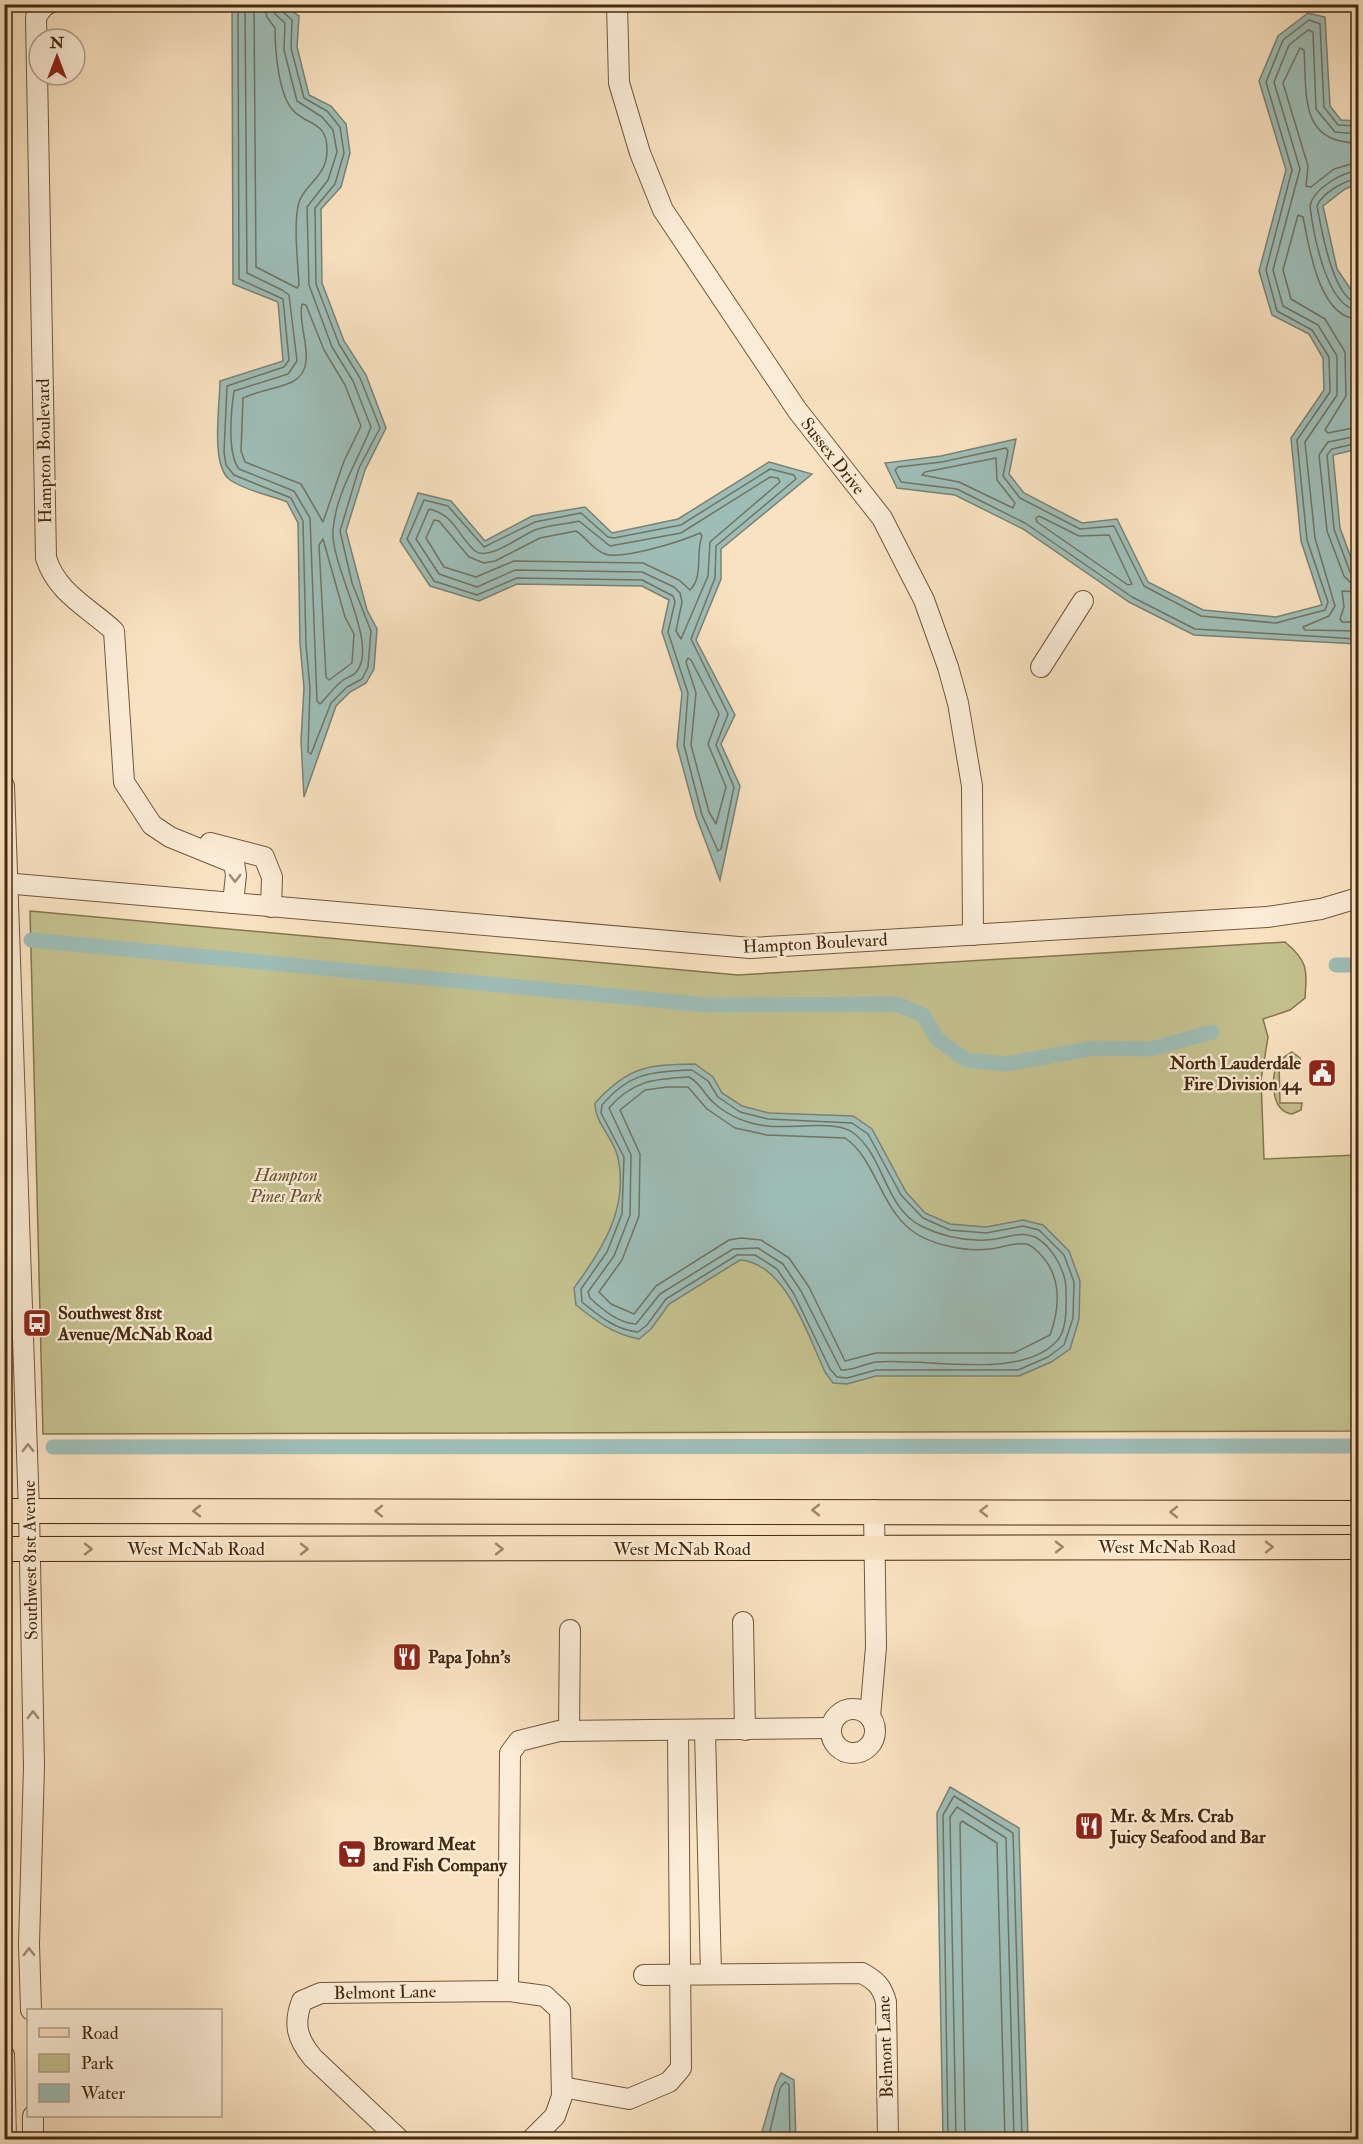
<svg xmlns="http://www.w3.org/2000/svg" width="1363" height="2144" font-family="'IM FELL Double Pica',serif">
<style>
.green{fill:#c4c18e;stroke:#84754e;stroke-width:1.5}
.water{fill:#9ebdb7;stroke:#7a8273;stroke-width:1.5}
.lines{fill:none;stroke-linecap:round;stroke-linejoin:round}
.shore{stroke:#727362;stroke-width:1.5}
.canal{stroke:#9ebdb7;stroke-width:15}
.minor-casing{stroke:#72573b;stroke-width:22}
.major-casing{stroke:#45290e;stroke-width:26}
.minor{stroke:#fbecd7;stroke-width:20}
.major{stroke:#f9e2c1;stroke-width:24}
.oneway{stroke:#a08a72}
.oneway2{stroke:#9f8668}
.labels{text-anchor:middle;stroke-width:4.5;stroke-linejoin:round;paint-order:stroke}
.street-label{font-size:18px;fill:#45290e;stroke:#fbecd7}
.poi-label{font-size:18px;font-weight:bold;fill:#45290e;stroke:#fbecd7;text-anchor:start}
.park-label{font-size:18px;font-style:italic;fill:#654f2e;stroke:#fbecd7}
</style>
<rect width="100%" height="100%" fill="#f9e2c1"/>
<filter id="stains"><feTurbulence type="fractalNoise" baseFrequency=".00333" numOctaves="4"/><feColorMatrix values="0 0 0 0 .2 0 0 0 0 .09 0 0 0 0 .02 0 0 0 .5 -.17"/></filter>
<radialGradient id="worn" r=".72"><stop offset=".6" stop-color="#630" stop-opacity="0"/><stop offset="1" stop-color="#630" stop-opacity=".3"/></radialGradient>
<g class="green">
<path d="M30,911L738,975L1285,942C1308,961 1307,969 1305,998L1290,1010L1263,1019L1268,1037L1261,1080L1264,1159L1358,1155V1431L43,1434Z"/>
<path d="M1292,1052L1300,1058L1302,1063L1279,1064L1280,1103H1302L1301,1110L1292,1114C1270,1111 1271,1077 1278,1061Z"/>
</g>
<g class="water">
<path d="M232,5H283L299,16L297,47L309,95L331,106L346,124L350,153L341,187L321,209L322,283L344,341L366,375L386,428L365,470L346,531L367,610L377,629L374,669L366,683L350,692L336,706L304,797L301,741L304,688L300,644L298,523L287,502C270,495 246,491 230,480C210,465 220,405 220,381L283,361L278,302L233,284Z"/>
<polygon points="1308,13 1325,17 1330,106 1341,120 1358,121 1358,184 1345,189 1323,206 1337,269 1358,300 1358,449 1333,455 1340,528 1358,577 1358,644 1194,635 1129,602 1023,529 955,495 897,488 885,463 941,456 1016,439 1009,474 1024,493 1082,523 1117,519 1148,582 1203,610 1276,617 1322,605 1301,541 1291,438 1324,390 1323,358 1309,334 1272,315 1259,271 1286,170 1259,81 1278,36"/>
<polygon points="769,462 812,474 721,549 721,579 696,640 735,715 721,744 740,786 720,880 696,816 677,746 682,693 662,632 669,600 642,586 517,584 479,601 430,586 400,541 418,493 451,501 485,541 532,516 585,507 612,533 678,519"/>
<path d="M695,1064L713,1077L722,1093L742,1106L769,1113L853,1116L872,1129L906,1192L925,1213L950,1224L986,1227L1023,1220L1043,1225L1069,1251L1080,1281L1079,1319L1070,1349L1051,1362L1019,1376H876L847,1384L833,1383L825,1372C808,1336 786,1263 740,1260L669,1304L651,1329L639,1339C613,1334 596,1321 576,1305L574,1288C602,1250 629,1208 618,1158C614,1138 595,1124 595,1103C629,1066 647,1065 695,1064Z"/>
<polygon points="950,1787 1019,1828 1028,2139 943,2139 937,1813"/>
<polygon points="781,2073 794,2080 796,2139 760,2139 775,2086"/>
</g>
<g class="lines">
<g class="shore">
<polyline points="238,4 239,279 283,299 289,360 284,367 227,386 224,452 226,465 234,475 291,498 303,521 306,644 310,688 308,752 311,754 331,703 347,687 362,679 368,667 371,631 352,583 340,531 359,468 380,428 360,378 339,344 316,284 315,208 335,184 344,153 340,127 327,111 304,98 291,48 292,20 282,11 281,4"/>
<path d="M245,4L247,273L282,290L289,295L297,361L288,374L234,391C231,411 227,454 239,469L294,491L310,518L317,701L320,704C327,697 334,687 342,681C347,677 354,676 357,671C379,643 330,566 333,530C336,492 358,461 371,427L353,381L332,347L309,285L307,207L328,180L337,152L333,130L322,117L297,101L284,50L285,23L275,14L273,4"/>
<path d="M254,4L256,267L297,288L299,285C298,263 293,223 299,202C306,183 327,176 327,151C328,119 304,126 291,108C278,90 275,49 275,28L267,17L264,4"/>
<polyline points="1358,126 1338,125 1324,107 1320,24 1309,20 1283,40 1266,82 1292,170 1266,270 1277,311 1312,330 1329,357 1330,392 1297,440 1307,540 1328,602 1325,610 1276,623 1201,616 1144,586 1114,526 1080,529 1020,498 1003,476 1008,451 1006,448 942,462 898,467 895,470 901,482 957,489 1025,523 1132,597 1195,629 1358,639"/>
<polyline points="1358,134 1335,132 1316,109 1313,32 1308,30 1289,45 1274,82 1300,169 1273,270 1283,306 1318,325 1337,356 1337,395 1305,442 1315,538 1335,606 1329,616 1303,627 1305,630 1358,631"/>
<path d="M1358,143C1299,143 1307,95 1304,50L1300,48L1283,83L1308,166L1306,186L1311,187L1334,169L1358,162"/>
<path d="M1358,171C1342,172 1313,189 1310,206C1313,231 1326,308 1358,310"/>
<path d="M1358,179C1345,180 1322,193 1317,206C1321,227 1333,300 1358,303"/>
<path d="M302,304L306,305L324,350L345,385L361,426L344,461L323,522L301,484L245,462L241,451L243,398C258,391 276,389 292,382C321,368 296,326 302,304Z"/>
<path d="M1358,319C1319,318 1309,247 1303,217L1298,215L1283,270L1291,299L1325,319L1345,352L1346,396L1325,430L1328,433L1358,427"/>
<polyline points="1358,436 1328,442 1319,455 1327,531 1344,576 1350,582 1358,583"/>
<polyline points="1358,443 1332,449 1327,455 1334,529 1350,572 1358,576"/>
<polygon points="996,458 997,480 1015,503 1013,508 959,482 922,475 925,472"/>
<polygon points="770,469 794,475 796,479 716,546 715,578 691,639 728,714 716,745 734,787 721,849 718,851 702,815 684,745 688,693 668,632 675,602 673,596 642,580 517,578 477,595 434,581 407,539 424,500 448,506 484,547 535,522 581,513 608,537 614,538 681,525"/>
<path d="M770,477L778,478L780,482L710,542L708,576L681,639L676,631L682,602L680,593L674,587L642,572L515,570L477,587L439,574L416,539L429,509C455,515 457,535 475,551C490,562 523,533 538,529C551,525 566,524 579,521L610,546L681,533Z"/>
<polygon points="1039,516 1079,536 1109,535 1132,584 1128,585 1037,522 1036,518"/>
<path d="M434,520L439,521L469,557L484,563L495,561L540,538L576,531C586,537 593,550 605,554C623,560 682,541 700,533L702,536C695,554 704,576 690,590L679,580L643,563L514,561L476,577L444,567L426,538Z"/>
<polygon points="323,539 345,617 354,634 352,663 329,680 326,677 319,545"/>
<polyline points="1358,592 1342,591 1344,607 1340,619 1342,622 1358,622"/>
<polygon points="688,658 691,660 719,714 708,744 726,787 716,824 709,812 691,745 696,693 686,662"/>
<path d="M692,1070L708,1081L718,1097L740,1112L768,1119L852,1123L868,1134L901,1195L923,1218L950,1230L986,1233L1023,1226L1039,1230L1064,1255L1074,1282L1073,1318L1064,1345L1048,1357L1018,1370H876L847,1378L837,1377L830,1369L794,1294L777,1269L755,1255H737L666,1299L647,1325L638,1332C616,1330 599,1316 582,1302L581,1289L607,1252L622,1214L624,1157L601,1113L602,1105C629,1073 652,1071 692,1070Z"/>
<path d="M689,1077C702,1084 704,1095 714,1103C728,1116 748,1124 767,1126C789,1129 834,1120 852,1132C884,1154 884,1207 921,1226C941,1236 963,1241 986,1240C1002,1240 1020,1230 1035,1237C1052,1246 1066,1271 1066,1290C1066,1305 1068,1330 1056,1342C1018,1381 925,1357 876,1362C863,1364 853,1371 841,1370L801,1291L783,1264L758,1248L733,1249L660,1294L636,1324C618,1323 603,1310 590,1298L588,1292L614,1256L630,1215L631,1155L609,1108C633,1080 655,1079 689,1077Z"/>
<path d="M667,1087H688L707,1109L735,1128L767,1135L845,1138C875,1158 880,1206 911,1230C930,1245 966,1252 990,1249C1001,1248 1014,1242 1026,1244C1032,1245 1036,1250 1040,1254C1062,1276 1060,1308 1050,1335L1014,1353H876L845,1361L809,1287L789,1258L761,1240L741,1238L729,1240L656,1286L634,1314L611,1304L599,1292L622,1260L639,1216L640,1154L620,1110L645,1090Z"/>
<polyline points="768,2140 780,2088 785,2082 789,2085 790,2140"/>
<polyline points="948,2140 943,1815 954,1796 1013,1833 1022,2140"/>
<polyline points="956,2140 950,1817 957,1807 1006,1838 1014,2140"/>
<polyline points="965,2140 960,1824 962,1821 997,1843 1005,2140"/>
</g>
<g class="canal">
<polyline points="31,940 707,1005 897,1004 923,1015 937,1039 966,1060 1006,1064 1095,1048 1151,1049 1212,1032"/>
<polyline points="1336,965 1358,965"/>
<polyline points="53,1447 1358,1446"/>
</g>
<g class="minor-casing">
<g id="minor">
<path d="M48,4L43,7L36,17L46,558C57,593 88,607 114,631L124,782L152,825L170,837L234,863L236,875L233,903"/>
<polyline points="617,4 619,83 640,153 663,210 797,410 882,518 924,600 948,667 958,703 972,786 973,935"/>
<polyline points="1041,667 1083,601"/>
<polyline points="4,786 29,1511 34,1766 29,1944 31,2010"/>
<polyline points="210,843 264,857 272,877 271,907"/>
<polyline points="4,883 750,948 1267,917 1321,909 1358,898"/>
<polyline points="743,1622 745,1730"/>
<circle cx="853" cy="1731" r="22"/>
<polyline points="870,1717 876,1647 874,1510"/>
<polyline points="569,1731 570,1630"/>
<polyline points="705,1731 711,1974"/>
<path d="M644,1975L862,1973C876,1981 882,1986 886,2002L888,2140"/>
<polyline points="508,1991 510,1753 519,1741 559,1731 830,1728"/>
<polyline points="4,2055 6,2140"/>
<polyline points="562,2087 629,2099 669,2082 681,2068 678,1731"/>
<polyline points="33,2116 33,2140"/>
<path d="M400,2140L313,2058C297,2039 293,2024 302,2001L321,1993L508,1991L545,1996L560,2010L562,2096L555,2116L531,2140"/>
</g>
</g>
<g class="major-casing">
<g id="major">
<polyline points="4,1511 1358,1513"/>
<polyline points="4,1549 1358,1547"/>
</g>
</g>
<use href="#minor" class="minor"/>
<use href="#major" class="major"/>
</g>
<defs><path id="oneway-chevron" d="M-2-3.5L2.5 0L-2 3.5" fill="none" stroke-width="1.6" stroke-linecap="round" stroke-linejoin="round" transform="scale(1.5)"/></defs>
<g class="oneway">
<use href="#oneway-chevron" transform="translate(235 878) rotate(90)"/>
<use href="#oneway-chevron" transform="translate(28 1448) rotate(-91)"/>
<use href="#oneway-chevron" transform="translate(33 1715) rotate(-91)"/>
<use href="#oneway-chevron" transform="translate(29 1952) rotate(-91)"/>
</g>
<g class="oneway2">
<use href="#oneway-chevron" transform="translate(816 1510) rotate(180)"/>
<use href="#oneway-chevron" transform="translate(197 1511) rotate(180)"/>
<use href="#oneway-chevron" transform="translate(379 1511) rotate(180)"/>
<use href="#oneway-chevron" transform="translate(984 1511) rotate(-180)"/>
<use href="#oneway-chevron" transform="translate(1174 1512) rotate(-180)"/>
<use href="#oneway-chevron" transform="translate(1059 1547) rotate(-1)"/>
<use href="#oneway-chevron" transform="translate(1269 1547)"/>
<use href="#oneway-chevron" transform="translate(88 1549)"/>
<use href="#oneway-chevron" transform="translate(304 1549)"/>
<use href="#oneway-chevron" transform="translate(499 1549)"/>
</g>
<defs>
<g id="civic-square" transform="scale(1.5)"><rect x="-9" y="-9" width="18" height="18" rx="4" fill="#8f2418" stroke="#fbecd7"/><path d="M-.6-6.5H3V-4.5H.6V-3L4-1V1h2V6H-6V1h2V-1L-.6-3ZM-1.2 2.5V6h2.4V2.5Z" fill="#fff"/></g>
<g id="bus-square" transform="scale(1.5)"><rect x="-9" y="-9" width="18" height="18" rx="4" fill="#8f2418" stroke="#fbecd7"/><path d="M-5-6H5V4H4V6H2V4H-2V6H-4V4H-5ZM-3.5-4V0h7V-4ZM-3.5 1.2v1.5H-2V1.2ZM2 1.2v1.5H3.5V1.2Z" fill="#fff"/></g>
<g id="restaurant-square" transform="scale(1.5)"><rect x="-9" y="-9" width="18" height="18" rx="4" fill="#8f2418" stroke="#fbecd7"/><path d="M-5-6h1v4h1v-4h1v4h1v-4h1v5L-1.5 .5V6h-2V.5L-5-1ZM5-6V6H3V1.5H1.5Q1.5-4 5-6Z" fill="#fff"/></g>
<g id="supermarket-square" transform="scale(1.5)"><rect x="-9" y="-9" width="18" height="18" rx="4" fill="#8f2418" stroke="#fbecd7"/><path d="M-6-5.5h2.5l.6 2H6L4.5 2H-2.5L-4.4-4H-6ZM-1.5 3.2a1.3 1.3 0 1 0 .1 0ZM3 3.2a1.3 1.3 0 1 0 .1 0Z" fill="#fff"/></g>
</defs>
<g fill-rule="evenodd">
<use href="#civic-square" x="1322" y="1073"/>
<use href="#bus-square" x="37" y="1323"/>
<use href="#restaurant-square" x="407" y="1657"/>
<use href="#restaurant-square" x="1089" y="1826"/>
<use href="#supermarket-square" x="352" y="1854"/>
</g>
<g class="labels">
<g class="street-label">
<text transform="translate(44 451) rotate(-91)" y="6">Hampton Boulevard</text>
<text transform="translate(833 456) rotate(52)" y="6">Sussex Drive</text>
<text transform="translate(815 943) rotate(-3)" y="6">Hampton Boulevard</text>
<text x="1167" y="1553">West McNab Road</text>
<text x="196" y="1555">West McNab Road</text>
<text x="682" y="1555">West McNab Road</text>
<text transform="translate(30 1560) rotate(-91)" y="6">Southwest 81st Avenue</text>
<text transform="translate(385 1992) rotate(-1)" y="6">Belmont Lane</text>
<text transform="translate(885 2047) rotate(-92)" y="6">Belmont Lane</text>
</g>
<g class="poi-label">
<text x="1301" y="1069" text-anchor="end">North Lauderdale<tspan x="1301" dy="21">Fire Division 44</tspan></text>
<text x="58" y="1319">Southwest 81st<tspan x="58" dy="21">Avenue/McNab Road</tspan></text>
<text x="428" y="1663">Papa John's</text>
<text x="1110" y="1822">Mr. &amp; Mrs. Crab<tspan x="1110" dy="21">Juicy Seafood and Bar</tspan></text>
<text x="373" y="1850">Broward Meat<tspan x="373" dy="21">and Fish Company</tspan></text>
</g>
<g class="park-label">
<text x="286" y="1181">Hampton<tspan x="286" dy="21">Pines Park</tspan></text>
</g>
</g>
<rect width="1363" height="2144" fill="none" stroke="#f9e2c1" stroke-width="24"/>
<rect x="6" y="6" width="1351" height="2132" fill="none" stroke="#45290e" stroke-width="3"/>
<rect x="12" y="12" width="1339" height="2120" fill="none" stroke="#45290e" stroke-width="1.5"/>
<rect x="27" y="2009" width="195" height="108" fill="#fbecd7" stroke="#b29e87" stroke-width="1.5"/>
<rect x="39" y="2028" width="30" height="9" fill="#f9e2c1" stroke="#b29e87" stroke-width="1.5"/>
<text x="81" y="2039" font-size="18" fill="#45290e">Road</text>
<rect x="39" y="2054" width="30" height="18" fill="#c4c18e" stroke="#b29e87" stroke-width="1.5"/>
<text x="81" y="2069" font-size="18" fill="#45290e">Park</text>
<rect x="39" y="2084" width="30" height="18" fill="#9ebdb7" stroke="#b29e87" stroke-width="1.5"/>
<text x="81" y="2099" font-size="18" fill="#45290e">Water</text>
<g transform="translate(57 57)"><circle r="28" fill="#fbecd7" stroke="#b29e87" stroke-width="1.5"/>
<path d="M0-4.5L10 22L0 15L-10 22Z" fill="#8f2418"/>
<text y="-9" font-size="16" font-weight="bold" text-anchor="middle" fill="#45290e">N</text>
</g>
<rect width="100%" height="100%" filter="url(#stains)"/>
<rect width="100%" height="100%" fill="url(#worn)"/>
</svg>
